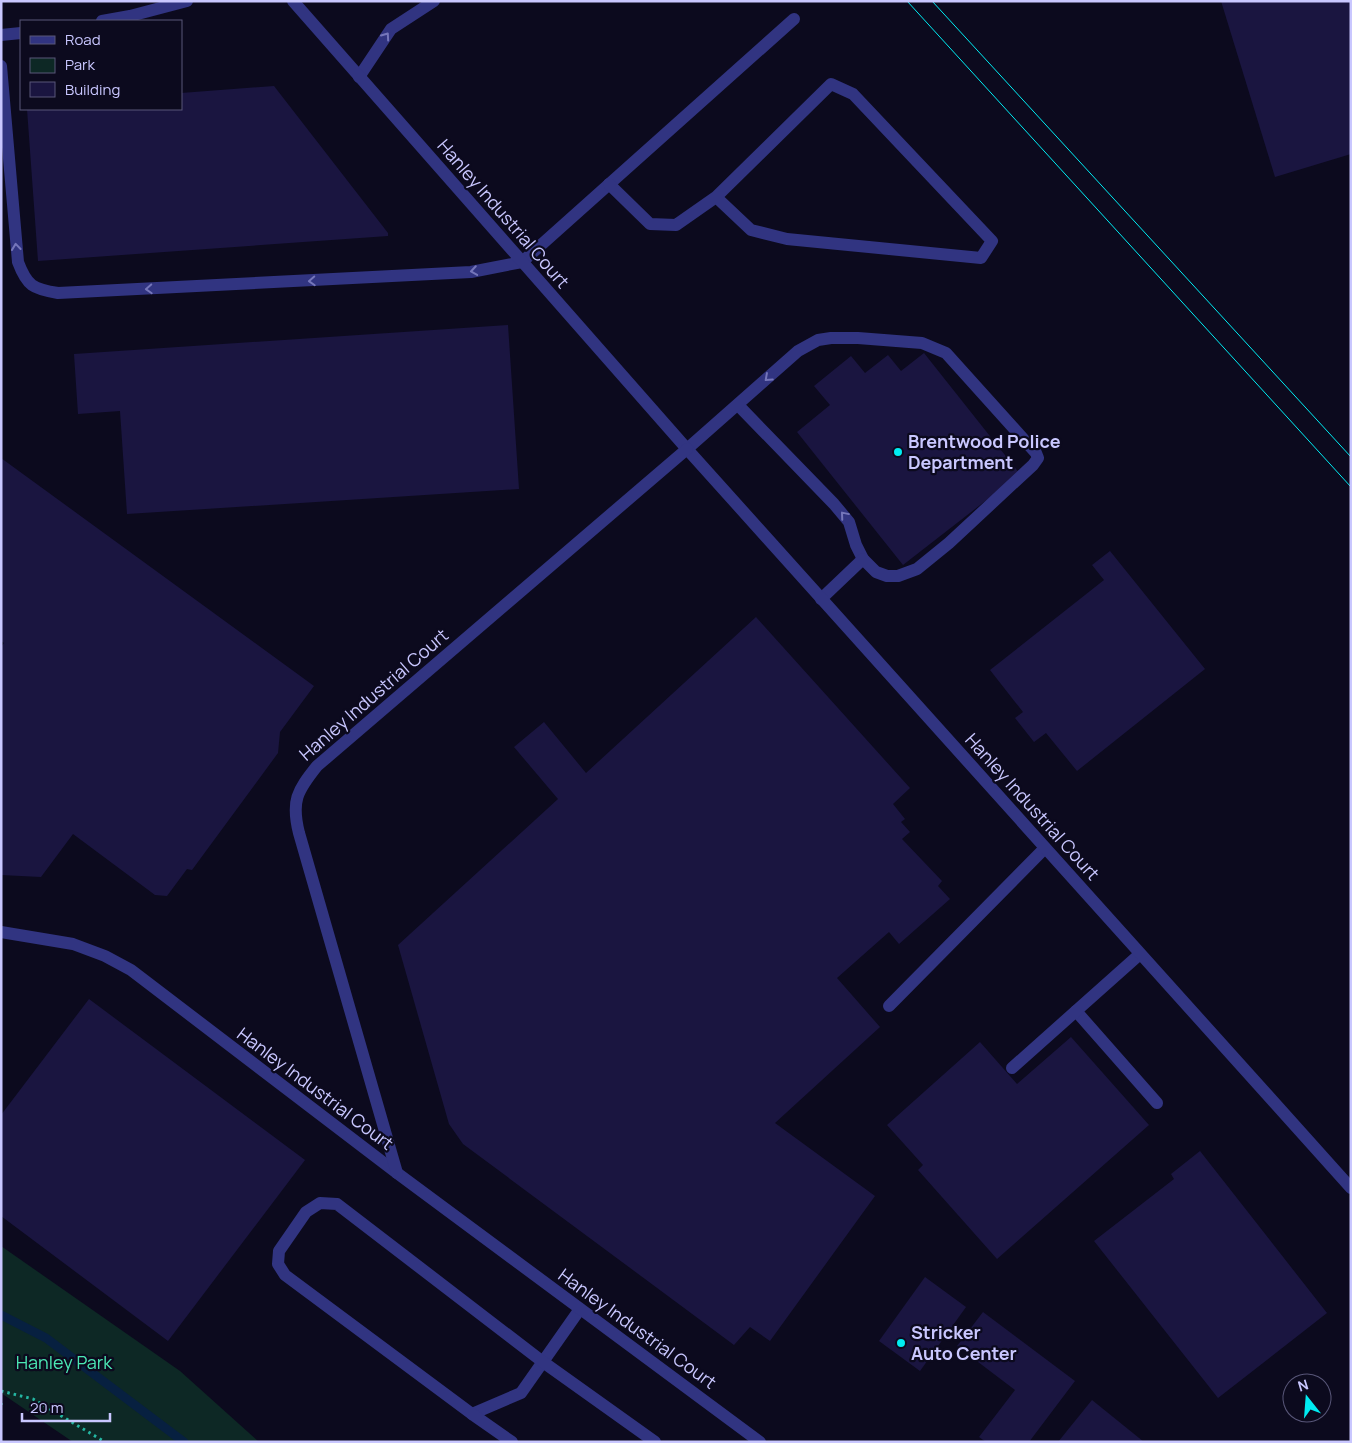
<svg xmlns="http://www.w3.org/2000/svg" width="1352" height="1443" font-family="Manrope,sans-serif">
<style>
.green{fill:#0d2825}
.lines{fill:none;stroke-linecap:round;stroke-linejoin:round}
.stream{stroke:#072040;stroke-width:9}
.building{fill:#1a1540}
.path{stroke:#24b6a2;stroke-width:3;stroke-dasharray:2.5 4;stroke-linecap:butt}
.service{stroke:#313481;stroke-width:12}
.minor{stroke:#313481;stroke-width:12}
.tertiary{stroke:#313481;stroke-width:12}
.tram{stroke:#00ecf2;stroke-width:1}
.oneway{stroke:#7576ba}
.poi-dot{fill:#00ecf2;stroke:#0c0a1e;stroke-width:2}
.labels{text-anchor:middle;stroke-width:4.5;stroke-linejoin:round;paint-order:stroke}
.street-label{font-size:18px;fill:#c9c7ff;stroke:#0c0a1e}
.poi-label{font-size:18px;font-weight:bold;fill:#c9c7ff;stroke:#0c0a1e;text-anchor:start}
.park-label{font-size:18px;fill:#4be7b4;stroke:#0c0a1e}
</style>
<rect width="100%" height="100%" fill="#0c0a1e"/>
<polygon class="green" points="1,1246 180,1371 259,1442 73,1442 1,1393"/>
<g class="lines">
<polyline class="stream" points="1,1315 46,1338 184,1442"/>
</g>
<g class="building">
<polygon points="1221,1 1351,1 1351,154 1275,177"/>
<polygon points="274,86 388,233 388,236 38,261 27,109 181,109 181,93"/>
<polygon points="508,325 519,489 127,514 120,411 78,414 74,354"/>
<polygon points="924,353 1020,474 903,565 797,432 830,405 814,386 851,356 865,373 888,355 901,371"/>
<polygon points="1,458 314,686 280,732 278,753 192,870 187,869 167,896 155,895 73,834 41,877 1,875 1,647 4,643 1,641"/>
<polygon points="1110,551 1205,669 1077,771 1046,733 1034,742 1015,718 1023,712 990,670 1104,580 1092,565"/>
<polygon points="756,617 910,788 893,804 905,819 901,822 910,832 902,839 942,881 938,886 950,899 899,944 889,932 837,978 880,1027 775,1123 875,1196 770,1341 750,1327 734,1345 463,1144 449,1124 398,945 558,799 514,747 544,722 586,773"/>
<polygon points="89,999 305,1160 168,1341 1,1216 1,1115"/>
<polygon points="1071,1037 1149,1125 997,1259 918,1170 923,1165 887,1125 980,1042 1017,1084"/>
<polygon points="1200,1151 1327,1313 1218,1398 1094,1241 1174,1179 1171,1174"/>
<polygon points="925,1277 966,1307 920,1371 879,1341"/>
<polygon points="983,1312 1075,1381 1029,1442 986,1442 979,1437 1015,1390 957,1346"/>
<polygon points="1092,1400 1144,1442 1058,1442"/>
</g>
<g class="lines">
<g class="path">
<polyline points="1,1391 33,1399 105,1442"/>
<polyline points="1,1403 1,1405"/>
</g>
<g class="service">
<path d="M1,66L18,262C27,286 33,289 58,293L471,272L522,262L794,19"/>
<polyline points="359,77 391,29 434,1"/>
<polyline points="609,184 650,224 676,225 716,197 831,84 853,94 992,241 981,258 787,239 751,230 716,197"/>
<polyline points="738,405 834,504 849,522 856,545 863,559"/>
<polyline points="687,449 798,351 818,340 831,338 858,338 922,343 946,353 1036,453 1038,458 1033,465 949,543 917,569 898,576 887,576 876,572 863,559 821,599"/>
<polyline points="889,1006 1045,848"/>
<polyline points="1076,1011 1157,1103"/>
<polyline points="1012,1068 1140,954"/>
<polyline points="472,1414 521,1393 580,1309"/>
<polyline points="512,1442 472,1414 285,1275 278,1264 279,1251 306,1212 320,1203 337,1204 543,1362 655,1442"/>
</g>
<g class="minor">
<polyline points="293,1 687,449 1351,1188"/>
<polyline points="1,932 73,944 105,956 131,970 397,1173 760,1442"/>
<path d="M397,1173L299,833C291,801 297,791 317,766L687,449"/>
</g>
<g class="tertiary">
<polyline points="102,21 130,16 187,1"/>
<polyline points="1,35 21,33"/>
</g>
<g class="tram">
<polyline points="907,1 1351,487"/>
<polyline points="932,1 1351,457"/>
</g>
</g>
<defs><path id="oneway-chevron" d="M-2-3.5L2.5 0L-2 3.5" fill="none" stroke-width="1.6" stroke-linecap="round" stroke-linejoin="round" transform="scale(1.25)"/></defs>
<g class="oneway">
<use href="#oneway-chevron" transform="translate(386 36) rotate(-55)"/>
<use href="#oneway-chevron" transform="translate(16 247) rotate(-96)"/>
<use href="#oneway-chevron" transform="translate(474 271) rotate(171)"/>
<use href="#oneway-chevron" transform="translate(312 281) rotate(177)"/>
<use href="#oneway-chevron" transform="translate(149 289) rotate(177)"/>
<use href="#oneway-chevron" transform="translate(768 378) rotate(138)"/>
<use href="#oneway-chevron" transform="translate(844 515) rotate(-130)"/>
</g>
<g class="poi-dot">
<circle cx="898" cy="452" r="5"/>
<circle cx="901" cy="1343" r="5"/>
</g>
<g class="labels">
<g class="street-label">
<text transform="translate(503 214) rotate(49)" y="6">Hanley Industrial Court</text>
<text transform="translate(374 695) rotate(-41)" y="6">Hanley Industrial Court</text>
<text transform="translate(1032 807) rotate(48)" y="6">Hanley Industrial Court</text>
<text transform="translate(315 1089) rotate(37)" y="6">Hanley Industrial Court</text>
<text transform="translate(637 1329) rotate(36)" y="6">Hanley Industrial Court</text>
</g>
<g class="poi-label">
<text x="908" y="448">Brentwood Police<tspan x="908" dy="21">Department</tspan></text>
<text x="911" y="1339">Stricker<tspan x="911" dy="21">Auto Center</tspan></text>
</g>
<g class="park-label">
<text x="64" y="1369">Hanley Park</text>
</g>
</g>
<rect width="1352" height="1443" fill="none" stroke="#c9c7ff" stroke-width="5"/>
<rect x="20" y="20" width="162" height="90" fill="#0c0a1e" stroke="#585678"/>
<rect x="30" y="36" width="25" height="8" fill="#313481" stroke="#585678"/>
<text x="65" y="45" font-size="15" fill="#c9c7ff">Road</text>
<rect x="30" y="58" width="25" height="15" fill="#0d2825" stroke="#585678"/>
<text x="65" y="70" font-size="15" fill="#c9c7ff">Park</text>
<rect x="30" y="82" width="25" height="15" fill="#1a1540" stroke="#585678"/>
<text x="65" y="95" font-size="15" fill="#c9c7ff">Building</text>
<g transform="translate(1307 1398) rotate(343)"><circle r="24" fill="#0c0a1e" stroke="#585678"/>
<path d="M0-4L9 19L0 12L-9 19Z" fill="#00ecf2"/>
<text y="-8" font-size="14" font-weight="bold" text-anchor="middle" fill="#c9c7ff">N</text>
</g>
<path d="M22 1413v8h88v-8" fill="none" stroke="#c9c7ff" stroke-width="2.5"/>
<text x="30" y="1413" font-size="15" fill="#c9c7ff" stroke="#0c0a1e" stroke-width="4" paint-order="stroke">20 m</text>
</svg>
